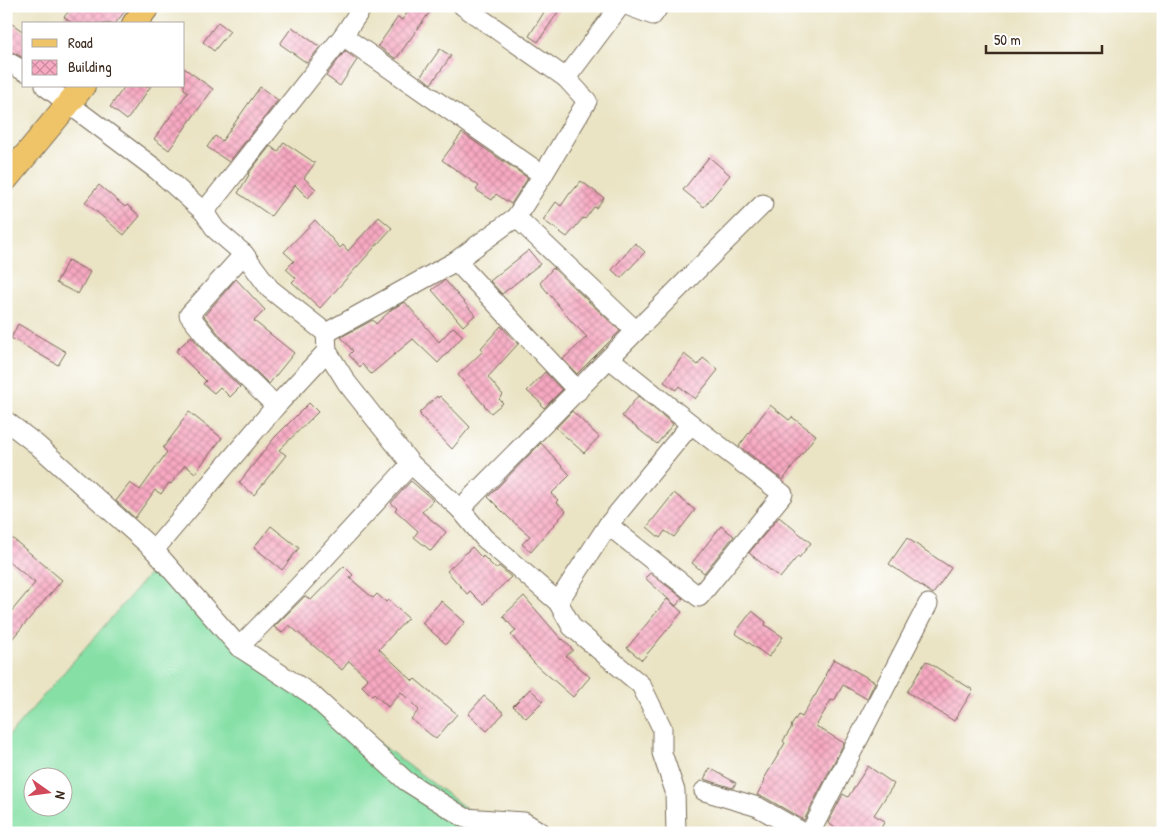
<svg xmlns="http://www.w3.org/2000/svg" width="1169" height="839" font-family="'Patrick Hand',sans-serif">
<style>
.grass{fill:#86e0a6;stroke:#608562;fill-rule:evenodd}
.building{fill:url(#building-cross-hatch)}
.lines{fill:none;stroke-linecap:round;stroke-linejoin:round}
.minor-casing{stroke:#786b58;stroke-width:21}
.major-casing{stroke:#786b58;stroke-width:26}
.minor{stroke:#fff;stroke-width:19}
.major{stroke:#efc469;stroke-width:24}
</style>
<defs>
<pattern id="building-cross-hatch" width="8" height="8" patternUnits="userSpaceOnUse" patternTransform="scale(1.25)"><rect width="8" height="8" fill="#f8a9c3"/><path d="M0 0l8 8M0 8l8-8" fill="none" stroke="#ca8a9e"/></pattern>
</defs>
<rect width="100%" height="100%" fill="#fff"/>
<filter id="ink" filterUnits="userSpaceOnUse"><feTurbulence type="fractalNoise" baseFrequency=".02" numOctaves="2"/><feDisplacementMap in="SourceGraphic" scale="10" xChannelSelector="R" yChannelSelector="G"/><feConvolveMatrix kernelMatrix="1 2 1 2 8 2 1 2 1" color-interpolation-filters="sRGB"/></filter>
<filter id="wash" filterUnits="userSpaceOnUse"><feTurbulence type="fractalNoise" baseFrequency=".0096" numOctaves="4" result="noise"/><feDisplacementMap in="SourceGraphic" scale="20" xChannelSelector="R" yChannelSelector="G"/><feGaussianBlur stdDeviation="1.12" result="paint"/><feColorMatrix in="noise" values="0 0 0 0 0 0 0 0 0 0 0 0 0 0 0 0 0 1.4 0 .05"/><feComposite in="paint" operator="in"/></filter>
<g filter="url(#wash)">
<rect width="100%" height="100%" fill="#eae4c5"/>
<path class="grass" d="M151,572L499,833H6V739ZM32,776H62V806H32Z"/>
<g id="blocks">
<g class="building">
<polygon points="73,6 129,6 115,24 73,24 64,17"/>
<polygon points="412,6 434,6 396,59 378,46 398,17 402,20"/>
<polygon points="548,6 555,6 560,9 538,42 529,36"/>
<polygon points="6,20 24,32 24,58 6,49"/>
<polygon points="218,22 230,31 214,51 203,42"/>
<polygon points="292,27 320,47 307,63 280,44"/>
<polygon points="440,49 451,56 431,84 421,76"/>
<polygon points="345,51 357,60 340,86 326,76"/>
<polygon points="184,68 213,89 169,150 154,139 188,92 184,89"/>
<polygon points="125,86 151,86 127,120 110,107"/>
<polygon points="260,87 278,100 229,162 207,147 215,136 222,141"/>
<polygon points="462,133 528,178 511,204 496,194 492,200 476,190 479,186 442,160"/>
<polygon points="284,142 315,163 304,178 316,189 308,198 295,185 283,201 282,201 271,216 238,193 249,175 248,174 270,146 278,152"/>
<polygon points="709,157 730,175 704,207 683,190"/>
<polygon points="581,181 604,198 596,208 594,207 585,219 583,218 567,237 543,220 556,202 561,206 570,193 571,193"/>
<polygon points="99,185 125,207 127,205 140,216 124,235 85,202"/>
<polygon points="379,217 392,228 320,308 292,282 296,278 286,269 294,261 284,252 315,220 340,248 343,245 348,251"/>
<polygon points="635,243 645,252 621,278 612,270"/>
<polygon points="529,250 540,264 502,294 490,281"/>
<polygon points="68,260 90,272 78,294 56,283"/>
<polygon points="553,268 620,331 577,374 563,359 587,337 572,322 540,283"/>
<polygon points="236,279 265,310 254,321 294,353 269,384 221,337 204,316"/>
<polygon points="445,280 475,315 463,326 432,290"/>
<polygon points="405,302 439,342 453,327 463,336 438,363 413,339 371,374 362,364 360,367 349,355 353,351 341,337 373,320 376,324 392,309"/>
<polygon points="18,324 66,352 58,365 11,338"/>
<polygon points="501,326 518,344 488,377 503,395 499,399 503,403 491,413 458,375 483,351 481,348"/>
<polygon points="191,336 205,353 240,387 230,397 220,387 214,393 203,384 206,381 176,351"/>
<polygon points="684,354 698,365 703,358 718,370 695,399 679,386 676,390 664,382"/>
<polygon points="545,372 562,390 544,408 541,405 542,404 527,391"/>
<polygon points="437,396 438,398 440,396 470,427 452,449 420,415 421,414 419,413"/>
<polygon points="638,396 673,424 657,444 622,416"/>
<polygon points="309,403 318,412 279,450 286,455 254,495 239,483 275,437"/>
<polygon points="770,405 789,420 792,417 816,435 783,480 739,446"/>
<polygon points="572,411 599,437 584,453 556,428"/>
<polygon points="189,412 222,438 195,473 185,465 171,484 169,483 161,494 155,490 135,518 116,501 130,483 140,490 167,452 163,448 181,424 180,423"/>
<polygon points="541,443 570,475 551,494 558,500 556,502 566,511 531,552 522,544 530,536 510,519 488,497"/>
<polygon points="411,481 433,500 422,512 446,532 431,551 414,537 418,531 395,510 397,508 391,503"/>
<polygon points="674,493 695,510 674,537 665,531 660,538 647,527"/>
<polygon points="779,517 811,543 799,558 798,556 780,578 749,553"/>
<polygon points="271,526 299,548 282,570 254,547"/>
<polygon points="721,526 734,536 704,573 692,563"/>
<polygon points="6,533 62,580 6,646 6,618 35,583 6,559"/>
<polygon points="907,538 951,568 933,594 889,564"/>
<polygon points="472,547 482,558 483,556 496,569 499,566 511,577 483,604 470,591 467,594 447,571"/>
<polygon points="344,566 353,575 350,578 373,598 377,594 386,602 388,600 408,618 379,649 413,681 415,679 457,714 436,739 411,719 419,710 401,692 388,707 374,694 372,696 362,686 368,679 349,661 342,670 289,625 282,633 274,627 305,596 311,600"/>
<polygon points="650,573 683,598 676,606 645,578"/>
<polygon points="524,596 562,640 563,639 573,650 566,656 590,677 573,697 534,663 511,635 516,631 503,616"/>
<polygon points="667,599 682,612 642,660 627,648"/>
<polygon points="441,601 465,622 446,644 422,623"/>
<polygon points="752,611 766,622 765,625 783,637 769,657 735,633"/>
<polygon points="834,659 875,682 867,699 843,685 834,701 831,700 816,726 844,743 804,820 764,797 757,795 765,780 764,779 785,743 783,741 792,727 791,726 798,715 802,717 814,696 815,696 826,676 825,675"/>
<polygon points="926,661 973,690 954,721 907,692"/>
<polygon points="530,689 543,701 526,718 513,706"/>
<polygon points="484,696 504,713 487,731 468,714"/>
<polygon points="868,766 894,784 874,815 885,821 878,833 843,833 828,823 843,794 848,797"/>
<polygon points="710,768 736,783 733,788 704,779"/>
</g>
</g>
</g>
<g filter="url(#ink)">
<use href="#blocks" fill-opacity="0" stroke="#786b58" stroke-width="1"/>
<g class="lines">
<g class="minor-casing">
<g id="minor">
<polyline points="363,6 343,36 543,175 587,101 566,78"/>
<polyline points="463,6 566,78 620,6"/>
<polyline points="629,6 653,15 659,6"/>
<polyline points="6,61 24,71"/>
<polyline points="45,86 157,170 204,212 216,230 244,254 270,289 326,333 327,351 347,383 411,464 460,509 484,538 558,602 572,627 641,685 662,728 662,753 675,791 676,833"/>
<polyline points="204,212 343,36"/>
<polyline points="244,254 189,315 213,345 276,406"/>
<polyline points="456,261 578,391"/>
<polyline points="636,331 763,204"/>
<polyline points="326,333 456,261 516,217 543,175"/>
<polyline points="6,421 36,444 154,550 276,406 327,351"/>
<polyline points="460,509 636,331 516,217"/>
<polyline points="608,525 699,597 783,494 691,424"/>
<polyline points="154,550 239,647 311,694 406,781 465,818 524,822 542,833"/>
<polyline points="558,602 608,525 691,424 610,359"/>
<polyline points="239,647 298,587 411,464"/>
<polyline points="704,791 758,807 804,833"/>
<polyline points="810,833 928,604"/>
</g>
</g>
<g class="major-casing">
<g id="major">
<polyline points="134,24 148,6"/>
<polyline points="6,179 83,86"/>
</g>
</g>
<use href="#minor" class="minor"/>
<use href="#major" class="major"/>
</g>
</g>
<rect width="1169" height="839" fill="none" stroke="#fff" stroke-width="25"/>
<rect x="22" y="22" width="162" height="65" fill="#ffffff" stroke="#b1aaa5"/>
<rect x="32" y="39" width="25" height="8" fill="#efc469" stroke="#b1aaa5"/>
<text x="68" y="48" font-size="15" fill="#3b2a1e">Road</text>
<rect x="32" y="60" width="25" height="15" fill="url(#building-cross-hatch)" stroke="#b1aaa5"/>
<text x="68" y="72" font-size="15" fill="#3b2a1e">Building</text>
<g transform="translate(48 792) rotate(104)"><circle r="24" fill="#ffffff" stroke="#b1aaa5"/>
<path d="M0-4L9 19L0 12L-9 19Z" fill="#d1495b"/>
<text y="-8" font-size="14" font-weight="bold" text-anchor="middle" fill="#3b2a1e">N</text>
</g>
<path d="M986 45v8h116v-8" fill="none" stroke="#3b2a1e" stroke-width="2.5"/>
<text x="994" y="45" font-size="15" fill="#3b2a1e" stroke="#ffffff" stroke-width="4" paint-order="stroke">50 m</text>
</svg>
